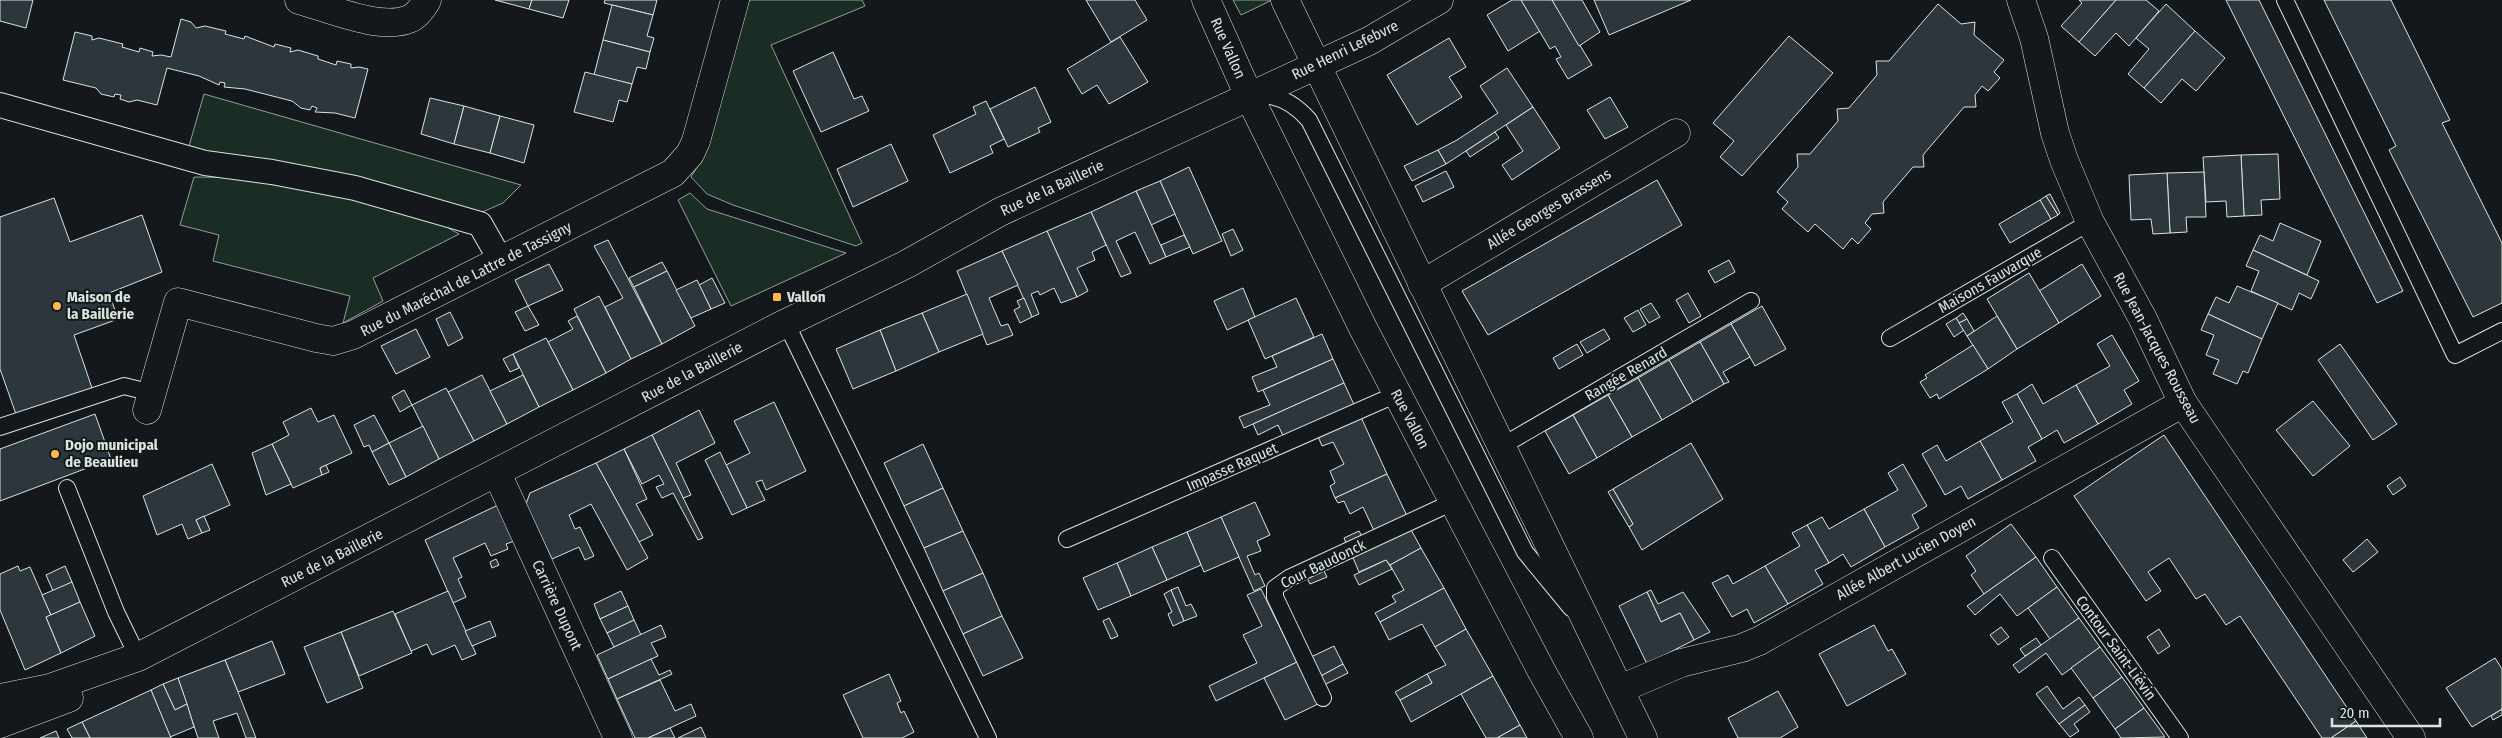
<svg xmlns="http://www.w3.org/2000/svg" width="2502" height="738" font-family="'Fira Sans Condensed',sans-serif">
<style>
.green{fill:#1a2d24;stroke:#939e99}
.building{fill:#2c363c;stroke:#d8e6dc}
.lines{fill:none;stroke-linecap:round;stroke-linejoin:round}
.service-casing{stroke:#d8e6dc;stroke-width:18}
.pedestrian-casing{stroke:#d8e6dc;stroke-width:26}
.minor-casing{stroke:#d8e6dc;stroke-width:29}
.primary-casing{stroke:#d8e6dc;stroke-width:29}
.service{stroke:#14181c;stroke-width:16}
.pedestrian{stroke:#14181c;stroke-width:24}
.minor{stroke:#14181c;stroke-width:28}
.primary{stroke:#14181c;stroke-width:28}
.poi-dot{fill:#ffb74d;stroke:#14181c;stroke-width:2}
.labels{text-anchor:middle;stroke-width:4;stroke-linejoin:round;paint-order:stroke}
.street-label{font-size:15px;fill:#d8e6dc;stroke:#14181c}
.poi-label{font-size:15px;font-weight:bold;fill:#d8e6dc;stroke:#14181c;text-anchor:start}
</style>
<rect width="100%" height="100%" fill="#14181c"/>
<g class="green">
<polygon points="748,0 862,0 865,6 771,45 862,243 856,246 733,205 707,194 691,177 702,159"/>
<polygon points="1233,0 1272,0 1241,15"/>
<polygon points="204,94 521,185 503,203 480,213 187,153"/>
<polygon points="194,177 271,178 337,192 443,225 459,234 373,278 383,301 343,323 350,296 213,261 219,235 180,225"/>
<polygon points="690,193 707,209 846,253 731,306 678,200"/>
</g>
<g class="building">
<polygon points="0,0 33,0 26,28 0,21"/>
<polygon points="495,0 532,0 529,9"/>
<polygon points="532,0 569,0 563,18 529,9"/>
<polygon points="605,0 657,0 653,15 604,3"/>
<polygon points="1086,0 1135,0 1147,20 1111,42"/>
<polygon points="1512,0 1521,0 1540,31 1508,51 1487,15"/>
<polygon points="1521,0 1552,0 1592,65 1568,79 1556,59 1561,57 1555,46 1550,49"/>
<polygon points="1552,0 1582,0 1600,32 1579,46"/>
<polygon points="1594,0 1691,0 1609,35"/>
<polygon points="2079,0 2116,0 2079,42 2061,26 2082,3"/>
<polygon points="2116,0 2146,0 2159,11 2129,46 2116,33 2095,56 2079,42"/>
<polygon points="2226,0 2259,0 2403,291 2377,303"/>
<polygon points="2324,0 2391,0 2450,120 2442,123 2502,243 2502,303 2473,317 2389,150 2396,146"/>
<polygon points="1938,4 1961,24 1975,22 1974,35 2004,60 1994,72 2000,78 1988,91 1982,86 1979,90 1975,95 1976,107 1964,107 1923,155 1924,167 1913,167 1883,202 1884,213 1872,214 1865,223 1871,229 1858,244 1852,238 1843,249 1815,224 1808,232 1782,209 1788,202 1777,192 1798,167 1797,154 1810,154 1838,121 1837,109 1849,108 1877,75 1876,61 1889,61"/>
<polygon points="2166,4 2195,31 2144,88 2128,74 2149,49 2136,38"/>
<polygon points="612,5 653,15 647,36 654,38 650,52 603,40"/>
<polygon points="181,19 191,22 196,28 205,26 226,31 225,34 244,39 245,36 274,47 275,44 291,48 290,52 298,50 318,56 318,59 336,65 337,61 351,64 351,68 359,67 368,69 355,118 335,113 315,112 317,108 312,106 310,110 301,108 292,101 245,89 224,87 225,83 220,82 219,85 199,76 167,68 157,105 137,100 129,102 120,99 121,95 115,94 114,97 101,94 96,88 63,80 75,32 92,36 92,40 99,38 123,44 122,47 139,52 140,48 153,52 152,56 161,55 171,57"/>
<polygon points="2195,31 2225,58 2196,91 2182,79 2161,103 2144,88"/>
<polygon points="1789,36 1833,73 1742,176 1720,157 1734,141 1713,123"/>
<polygon points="1120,37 1148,82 1109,104 1097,85 1082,94 1067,69"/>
<polygon points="1449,38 1466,67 1449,77 1462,97 1417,125 1387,75"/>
<polygon points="603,40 650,52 646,69 637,67 632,84 594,75"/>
<polygon points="833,52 854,99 862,96 869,111 821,132 793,71"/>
<polygon points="1507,68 1533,107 1446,164 1438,150 1457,140 1498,113 1480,86"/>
<polygon points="585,72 632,84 627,102 619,100 613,122 574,112"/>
<polygon points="1035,87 1051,122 1038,128 1040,132 1008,147 990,109"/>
<polygon points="1610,97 1628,127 1605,139 1587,110"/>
<polygon points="430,98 464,106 454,144 421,134"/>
<polygon points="986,101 1004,139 990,146 993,153 950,173 933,135 976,114 973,107"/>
<polygon points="464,106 500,116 490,153 454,144"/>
<polygon points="1533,107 1560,148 1512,180 1502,165 1523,151 1506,125"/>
<polygon points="500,116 534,125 524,163 490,153"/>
<polygon points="1495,132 1499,138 1470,157 1466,151"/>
<polygon points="891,144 908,181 853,207 837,169"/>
<polygon points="1438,150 1446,164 1412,181 1404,166"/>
<polygon points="2278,154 2280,199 2261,200 2262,215 2244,216 2241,155"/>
<polygon points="2241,155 2244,216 2227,217 2226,201 2206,202 2203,157"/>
<polygon points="1189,167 1222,241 1193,254 1160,181"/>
<polygon points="1446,171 1454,187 1423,202 1415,186"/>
<polygon points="2204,172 2206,217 2186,217 2187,232 2170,233 2167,173"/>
<polygon points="2167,173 2170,233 2153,234 2151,219 2131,220 2129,175"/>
<polygon points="1657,180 1682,225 1488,335 1462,291"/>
<polygon points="1160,181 1175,214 1151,225 1136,191"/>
<polygon points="1136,191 1166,257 1150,264 1135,232 1116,241 1131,273 1121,277 1091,212"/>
<polygon points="2050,194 2060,213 2058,215 2046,196"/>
<polygon points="2046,196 2058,215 2051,219 2040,200"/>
<polygon points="54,198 70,242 142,215 162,272 109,293 118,319 74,335 93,391 17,417 0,369 0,217"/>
<polygon points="2040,200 2051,219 2010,243 1999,224"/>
<polygon points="1091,212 1106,245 1092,252 1095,260 1077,268 1088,291 1077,297 1047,231"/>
<polygon points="2280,223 2321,241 2307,275 2253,250 2260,235 2273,241"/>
<polygon points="1233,229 1243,250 1231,256 1222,234"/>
<polygon points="1047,231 1077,297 1061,303 1054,288 1040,295 1038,291 1031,294 1039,314 1032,317 1002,251"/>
<polygon points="1184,235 1190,247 1166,257 1161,245"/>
<polygon points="608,240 662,344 631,359 605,307 623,298 594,246"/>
<polygon points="2253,250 2319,281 2311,299 2299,293 2292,310 2251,291 2259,271 2246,266"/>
<polygon points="1002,251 1018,285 989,298 1001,326 1008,324 1013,335 987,345 957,271"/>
<polygon points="1729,260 1735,272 1715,283 1708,271"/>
<polygon points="662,262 667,271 634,287 629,278"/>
<polygon points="549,264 563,290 528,306 515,280"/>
<polygon points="2082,264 2101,296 2059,323 2039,291"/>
<polygon points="667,271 695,326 662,344 634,287"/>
<polygon points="2029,273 2059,323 2017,349 1987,299"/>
<polygon points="712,278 725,303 711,309 699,285"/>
<polygon points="697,280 711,309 691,318 676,290"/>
<polygon points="2237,286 2278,303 2262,339 2208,314 2216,297 2229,303"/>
<polygon points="1243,288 1255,317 1227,330 1214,301"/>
<polygon points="1688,293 1701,316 1689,323 1676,300"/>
<polygon points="967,294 983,334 939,352 922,313"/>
<polygon points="599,296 631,359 606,373 574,309"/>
<polygon points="1024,298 1032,317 1020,323 1014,310 1020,307 1017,301"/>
<polygon points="1296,298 1314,337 1265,359 1248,320"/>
<polygon points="1651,303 1660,317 1649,323 1640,309"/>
<polygon points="528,306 539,325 525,331 515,312"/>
<polygon points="1762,306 1786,349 1755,366 1731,324"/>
<polygon points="1638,310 1646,325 1633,332 1624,318"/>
<polygon points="450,312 463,338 448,346 436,319"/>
<polygon points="922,313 939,352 896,371 880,330"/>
<polygon points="1963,313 1967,319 1959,323 1956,318"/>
<polygon points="2208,314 2262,339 2248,373 2243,371 2237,384 2213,374 2219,360 2206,355 2214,335 2201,330"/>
<polygon points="577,316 606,373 573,390 548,342 573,329 568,321"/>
<polygon points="1997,316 2017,349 1988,369 1967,336"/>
<polygon points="1956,318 1964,330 1954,337 1946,324"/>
<polygon points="1967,319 1974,331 1967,336 1959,323"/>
<polygon points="1731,324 1750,357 1723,372 1729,382 1724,384 1700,342"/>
<polygon points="416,329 430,357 396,374 381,346"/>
<polygon points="1604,329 1610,339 1587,353 1580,342"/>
<polygon points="880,330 896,371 853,389 836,349"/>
<polygon points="1322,334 1333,359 1258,392 1252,377 1277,367 1272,356"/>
<polygon points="2112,335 2139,381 2124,390 2132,404 2098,424 2076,385 2110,366 2097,344"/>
<polygon points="546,338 573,390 539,407 513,354"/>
<polygon points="1700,342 1724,384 1693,402 1669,360"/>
<polygon points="1577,344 1583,355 1559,369 1553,358"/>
<polygon points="2340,344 2397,424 2373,440 2318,360"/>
<polygon points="1973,345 1988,369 1939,399 1937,394 1930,398 1920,382 1927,378 1925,375"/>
<polygon points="513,354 519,368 510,372 503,359"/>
<polygon points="1333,359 1344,383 1244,428 1239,417 1270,405 1263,390"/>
<polygon points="1669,360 1693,402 1662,420 1638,378"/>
<polygon points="482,375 507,424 474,441 448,392"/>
<polygon points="523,375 539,407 507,424 490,391"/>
<polygon points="1638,378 1662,420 1632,437 1608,395"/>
<polygon points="1344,383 1356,409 1285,440 1278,425 1258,435 1253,424"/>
<polygon points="2032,384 2043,404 2076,385 2098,424 2064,443 2057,430 2042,439 2017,394"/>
<polygon points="446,388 474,441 439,459 412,405"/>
<polygon points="404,390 412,405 400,412 392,397"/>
<polygon points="2017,394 2042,439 2028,447 2036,461 2002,480 1980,441 2013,422 2002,402"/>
<polygon points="1608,395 1632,437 1597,458 1573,415"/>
<polygon points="2313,401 2350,446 2313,476 2276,430"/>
<polygon points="774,402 806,471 766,490 762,480 756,482 765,500 747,508 726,465 750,453 734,421"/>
<polygon points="311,408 318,422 334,415 352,453 320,468 322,475 293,488 272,444 289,435 283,422"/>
<polygon points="699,410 715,443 676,463 691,495 683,498 652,435"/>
<polygon points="95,414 111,459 0,501 0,449"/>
<polygon points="374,415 389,443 372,452 369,445 364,447 354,425"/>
<polygon points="1360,415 1387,474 1335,498 1330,486 1335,483 1330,471 1344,464 1333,442 1322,446 1317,434"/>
<polygon points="1573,415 1597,458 1569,474 1545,431"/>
<polygon points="423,426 439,459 406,477 389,443"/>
<polygon points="652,435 703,538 698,540 673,493 662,498 656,487 664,484 659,475 642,484 624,449"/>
<polygon points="2164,435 2356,721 2331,738 2322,738 2240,616 2226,625 2205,594 2196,599 2169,558 2148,572 2161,591 2146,601 2074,496"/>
<polygon points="1980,441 2002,480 1968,499 1961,486 1945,495 1922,454 1937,445 1946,461"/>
<polygon points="389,443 406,477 389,485 372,452"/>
<polygon points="1691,443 1723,499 1642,550 1629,527 1633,524 1613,489"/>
<polygon points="272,444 291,484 266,495 252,453"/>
<polygon points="923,444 943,488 904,506 884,463"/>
<polygon points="624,449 647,499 636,504 653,535 639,542 596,463"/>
<polygon points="720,452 747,508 732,515 705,460"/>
<polygon points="596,463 648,558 627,570 591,504 569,515 575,529 580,527 594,556 585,560 579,547 552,559 526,504 530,493"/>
<polygon points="212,464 230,505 196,520 202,533 188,539 182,524 157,535 143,496"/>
<polygon points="1903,464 1927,506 1912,515 1919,528 1885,547 1864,509 1898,490 1888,473"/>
<polygon points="326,465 329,472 322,475 320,468"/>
<polygon points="1387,474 1409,520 1376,535 1363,507 1350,514 1344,501 1338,503 1335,498"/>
<polygon points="2400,477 2406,486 2393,495 2387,486"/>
<polygon points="943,488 963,531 924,548 904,506"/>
<polygon points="1613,489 1633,524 1629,527 1608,492"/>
<polygon points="1255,502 1270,535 1257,541 1261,551 1247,556 1255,575 1259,573 1265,586 1254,591 1221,517"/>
<polygon points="498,505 514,541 506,544 508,549 491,556 485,543 453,558 462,577 458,579 466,597 453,603 425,540"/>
<polygon points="1864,509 1885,547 1851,567 1843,554 1829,563 1807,525 1822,517 1829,529"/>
<polygon points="204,516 210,530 202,533 196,520"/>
<polygon points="1221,517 1239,557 1204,572 1187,532"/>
<polygon points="2011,524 2036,557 1984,594 1971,575 1976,571 1966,556"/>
<polygon points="1807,525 1829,563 1815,570 1823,584 1788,604 1765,566 1800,546 1792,533"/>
<polygon points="1409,526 1421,548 1390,565 1386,560 1359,572 1351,553"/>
<polygon points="963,531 983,573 943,591 924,548"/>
<polygon points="1359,531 1364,540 1348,548 1344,538"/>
<polygon points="1187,532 1201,565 1167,580 1152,547"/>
<polygon points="2367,539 2378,552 2353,572 2343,560"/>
<polygon points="1152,547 1167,580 1131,596 1117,563"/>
<polygon points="1421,548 1444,588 1380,622 1375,613 1396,602 1392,596 1404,590 1390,565"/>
<polygon points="2036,557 2057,587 2017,616 2000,594 1975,615 1967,606"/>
<polygon points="496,559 499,565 492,568 490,562"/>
<polygon points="1386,560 1392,569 1359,585 1354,575"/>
<polygon points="1117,563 1131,596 1098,610 1083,578"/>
<polygon points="18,566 20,571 30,567 51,615 46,617 61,653 25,670 0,610 0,574"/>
<polygon points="65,566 72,582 53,591 46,575"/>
<polygon points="1765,566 1788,604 1754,623 1747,609 1732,617 1712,583 1728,575 1733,584"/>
<polygon points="1322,567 1327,577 1310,584 1305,574"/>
<polygon points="983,573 1002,616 963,634 943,591"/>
<polygon points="72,582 80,602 51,615 42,595"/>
<polygon points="1178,587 1186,606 1191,604 1197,616 1184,621 1171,590"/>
<polygon points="2057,587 2079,618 2050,639 2028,608"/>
<polygon points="1444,588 1466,629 1435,647 1422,624 1389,640 1380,622"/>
<polygon points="1261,589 1297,662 1216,701 1209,686 1257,663 1243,635 1262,626 1247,595"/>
<polygon points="1171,590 1184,621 1173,626 1168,614 1172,612 1164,594"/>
<polygon points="1651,590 1658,604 1683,592 1710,632 1694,640 1680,613 1661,622 1647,592"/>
<polygon points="448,591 476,654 462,660 455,645 432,655 427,644 411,651 395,614"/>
<polygon points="621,591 628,606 600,619 594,604"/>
<polygon points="1647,592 1661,622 1680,613 1694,640 1647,664 1619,606"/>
<polygon points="80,602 95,636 61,653 46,617"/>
<polygon points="628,606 634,620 607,633 600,619"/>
<polygon points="393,611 412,653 359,676 341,632"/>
<polygon points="1002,616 1023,658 983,676 963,634"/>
<polygon points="1109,618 1118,636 1111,639 1103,621"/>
<polygon points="2079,618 2100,647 2062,675 2046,653 2019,673 2013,665"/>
<polygon points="634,620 641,635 614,647 607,633"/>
<polygon points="490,621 496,636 472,646 465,631"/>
<polygon points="661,625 666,637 651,643 658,656 608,679 597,655"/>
<polygon points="1874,625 1888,651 1892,649 1906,674 1847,706 1819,654"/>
<polygon points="2001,627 2009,637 1998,645 1990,635"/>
<polygon points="1466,629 1493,676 1411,722 1400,700 1432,683 1427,674 1446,665 1435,647"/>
<polygon points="2159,629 2170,646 2158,654 2147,637"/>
<polygon points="341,632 363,688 327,703 304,647"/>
<polygon points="2036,638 2041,645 2025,656 2020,649"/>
<polygon points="272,641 285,674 238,692 225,660"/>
<polygon points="1334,646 1343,664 1319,677 1309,658"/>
<polygon points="2100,647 2122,677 2093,698 2071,668"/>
<polygon points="2495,658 2502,669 2502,709 2472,727 2446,688"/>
<polygon points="651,659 659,675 670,670 672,674 617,699 608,679"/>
<polygon points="225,660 238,692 256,738 246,738 237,713 213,721 219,738 198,738 178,678"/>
<polygon points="1297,662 1318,704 1285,720 1264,678"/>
<polygon points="1343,664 1348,673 1322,686 1319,677"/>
<polygon points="889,674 901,701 897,703 901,713 904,711 914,732 902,738 863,738 843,695"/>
<polygon points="1427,674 1432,683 1400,700 1395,692"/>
<polygon points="1493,676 1520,725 1497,738 1486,738 1461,694"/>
<polygon points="2122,677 2144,708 2115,729 2093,698"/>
<polygon points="178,678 187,704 175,710 163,684"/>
<polygon points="660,680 675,711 691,704 696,716 648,738 635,738 617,699"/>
<polygon points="163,684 175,710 187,704 194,727 170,737 151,690"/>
<polygon points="2047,686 2063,709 2079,697 2085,705 2059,724 2036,694"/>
<polygon points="151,690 171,738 90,738 82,722"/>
<polygon points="1778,691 1798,727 1780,738 1738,738 1728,718"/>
<polygon points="2085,705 2090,712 2074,724 2079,731 2070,737 2059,724"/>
<polygon points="2144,708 2165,737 2121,738 2115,729"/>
<polygon points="2502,709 2502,715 2493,720 2491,716"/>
<polygon points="2356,721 2367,738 2331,738"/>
<polygon points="82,722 90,738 72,738 67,729"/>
<polygon points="1520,725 1527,738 1497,738"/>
<polygon points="701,727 706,738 678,738"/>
<polygon points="670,728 675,738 648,738"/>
<polygon points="56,731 59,738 40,738"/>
</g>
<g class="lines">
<g class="service-casing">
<g id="service">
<polyline points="2285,0 2455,355 2502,331"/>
<path d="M1257,95C1279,94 1295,104 1309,120L1525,552L1571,608"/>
<polyline points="786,323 988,738"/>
<polyline points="1890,338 2090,222"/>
<polyline points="0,427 124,386 152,393"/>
<polyline points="1502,446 1751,301"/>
<polyline points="67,488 116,612 138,657"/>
<polyline points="1067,539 1397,394"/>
<polyline points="2052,558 2180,738"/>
<polyline points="1323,698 1275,597 1275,588 1289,578 1453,502"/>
</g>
</g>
<g class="pedestrian-casing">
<polyline id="pedestrian" points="0,105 205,163 272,172 355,188 480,224 501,261"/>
</g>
<g class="minor-casing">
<g id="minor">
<path d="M299,0C328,8 381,31 409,19C417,16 423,7 427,0"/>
<polyline points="2021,0 2034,38 2055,133 2064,160 2090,222 2143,319 2183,403 2411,738"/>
<polyline points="1422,284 1676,133"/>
<polyline points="147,410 178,302 316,338 333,341 353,335 673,173 690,154 696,141 735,0"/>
<polyline points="497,473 618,738"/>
<polyline points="1620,689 1681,663 1742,648 1759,641 2183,403"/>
<polyline points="0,698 50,688 138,657 786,323 905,265 1000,212 1369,41 1439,0"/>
<polyline points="0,724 69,698"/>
</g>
</g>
<g class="primary-casing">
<g id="primary">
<polyline points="1206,0 1249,96 1363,328 1541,670 1579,738"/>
<polyline points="1285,0 1643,738"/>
</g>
</g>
<use href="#service" class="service"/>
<use href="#pedestrian" class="pedestrian"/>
<use href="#minor" class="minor"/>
<use href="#primary" class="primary"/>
</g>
<g class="poi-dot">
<rect x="772" y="292" width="10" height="10" rx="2.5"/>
<circle cx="57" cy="306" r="5"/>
<circle cx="55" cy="454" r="5"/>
</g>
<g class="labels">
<g class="street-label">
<text transform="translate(1228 48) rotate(66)" y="5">Rue Vallon</text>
<text transform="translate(1345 50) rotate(-26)" y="5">Rue Henri Lefebvre</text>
<text transform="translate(1052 188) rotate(-25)" y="5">Rue de la Baillerie</text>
<text transform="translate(1549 209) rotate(-31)" y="5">Allée Georges Brassens</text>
<text transform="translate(466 279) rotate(-27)" y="5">Rue du Maréchal de Lattre de Tassigny</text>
<text transform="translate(1990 280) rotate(-30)" y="5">Maisons Fauvarque</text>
<text transform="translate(2157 348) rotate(62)" y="5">Rue Jean-Jacques Rousseau</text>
<text transform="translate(692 372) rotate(-28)" y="5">Rue de la Baillerie</text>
<text transform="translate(1626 374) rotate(-30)" y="5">Rangée Renard</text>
<text transform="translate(1410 419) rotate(62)" y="5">Rue Vallon</text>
<text transform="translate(1232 467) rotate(-24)" y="5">Impasse Raquet</text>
<text transform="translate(332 558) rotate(-27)" y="5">Rue de la Baillerie</text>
<text transform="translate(1906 558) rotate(-29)" y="5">Allée Albert Lucien Doyen</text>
<text transform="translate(1323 564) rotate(-26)" y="5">Cour Baudonck</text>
<text transform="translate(557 605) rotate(65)" y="5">Carrière Dupont</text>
<text transform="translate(2116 648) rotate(54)" y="5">Contour Saint-Liévin</text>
</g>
<g class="poi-label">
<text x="67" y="302">Maison de<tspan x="67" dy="17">la Baillerie</tspan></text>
<text x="787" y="302">Vallon</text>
<text x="65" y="450">Dojo municipal<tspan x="65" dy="17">de Beaulieu</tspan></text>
</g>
</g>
<path d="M2332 718v8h108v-8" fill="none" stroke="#d8e6dc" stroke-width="2.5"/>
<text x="2340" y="718" font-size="15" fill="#d8e6dc" stroke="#14181c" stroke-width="4" paint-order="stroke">20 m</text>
</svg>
